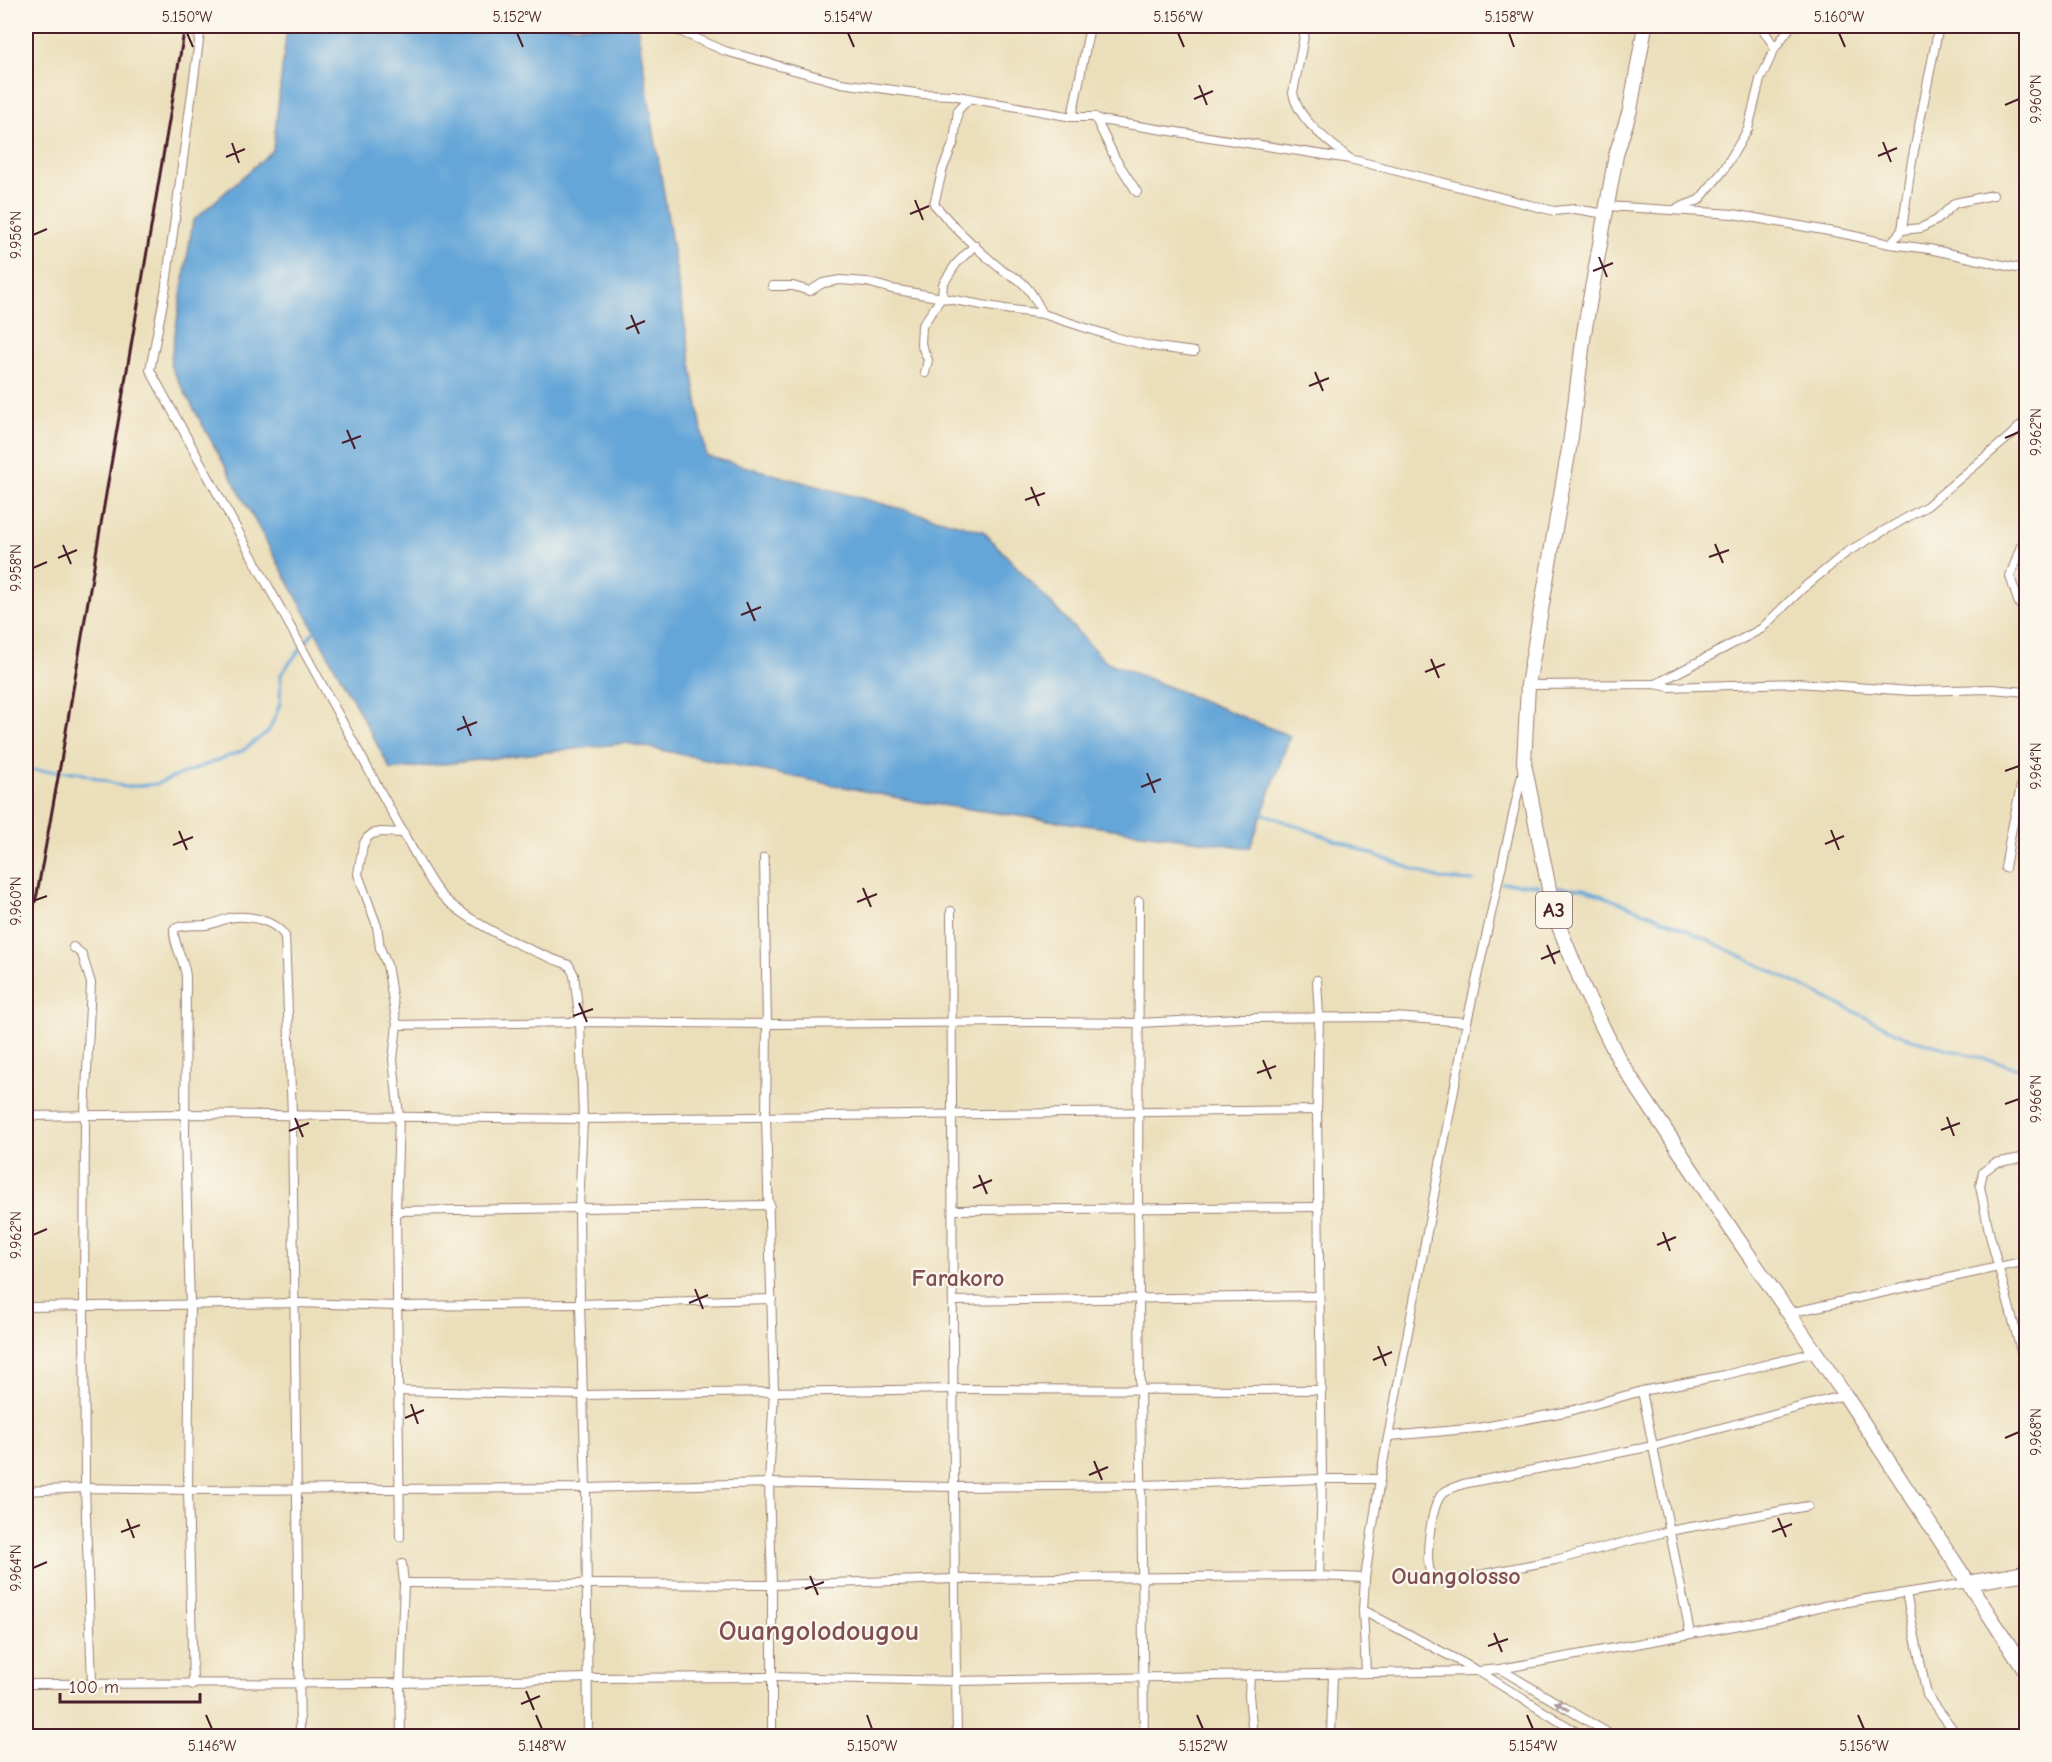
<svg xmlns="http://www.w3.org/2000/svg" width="2052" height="1762" font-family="'Comic Neue',sans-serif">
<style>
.water{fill:#65a6d8;stroke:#586282;stroke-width:1.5}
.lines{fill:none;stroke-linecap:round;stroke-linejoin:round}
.stream{stroke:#65a6d8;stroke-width:3}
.minor-casing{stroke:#9a7f73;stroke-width:10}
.trunk-casing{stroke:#9a7f73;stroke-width:16}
.minor{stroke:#fff;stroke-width:8}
.trunk{stroke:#fff;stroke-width:14}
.rail{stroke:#4a1f2b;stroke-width:3}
.oneway{fill:#ae9aa0}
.ticks{fill:none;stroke:#4a1f2b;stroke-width:2}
.labels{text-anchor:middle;stroke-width:4.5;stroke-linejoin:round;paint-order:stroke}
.shield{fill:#fbf7ec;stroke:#7f6065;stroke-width:1.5}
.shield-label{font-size:21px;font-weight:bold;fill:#4a1f2b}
.neighbourhood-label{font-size:24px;font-weight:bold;fill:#7f4f54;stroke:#fbf7ec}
.district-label{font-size:28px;font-weight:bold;fill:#7f4f54;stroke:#fbf7ec}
.neatline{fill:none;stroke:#4a1f2b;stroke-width:2}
.ticks-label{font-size:15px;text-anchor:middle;fill:#4a1f2b}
</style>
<rect width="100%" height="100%" fill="#fbf7ec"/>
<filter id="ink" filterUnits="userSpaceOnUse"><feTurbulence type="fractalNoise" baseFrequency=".0167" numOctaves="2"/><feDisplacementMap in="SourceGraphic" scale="12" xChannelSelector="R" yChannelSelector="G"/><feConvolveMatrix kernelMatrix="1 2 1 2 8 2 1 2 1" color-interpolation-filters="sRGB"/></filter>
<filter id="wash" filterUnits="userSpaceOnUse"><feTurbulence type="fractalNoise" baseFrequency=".008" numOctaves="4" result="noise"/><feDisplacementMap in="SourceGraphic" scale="24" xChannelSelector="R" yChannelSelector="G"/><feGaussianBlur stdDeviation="1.35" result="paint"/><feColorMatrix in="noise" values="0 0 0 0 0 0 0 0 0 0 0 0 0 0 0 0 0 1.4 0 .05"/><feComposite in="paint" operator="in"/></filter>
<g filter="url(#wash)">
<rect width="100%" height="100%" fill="#ebdfbb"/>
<polygon class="water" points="287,26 637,26 706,456 983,531 1105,661 1290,736 1250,848 919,802 626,743 391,770 170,365 193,221 273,150"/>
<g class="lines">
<g class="stream">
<polyline points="26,770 77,772 125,787 156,784 242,751 269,731 280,704 281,674 315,630"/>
<polyline points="1259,812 1440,879 1473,881"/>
<polyline points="1502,883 1539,885"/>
<polyline points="1558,887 1585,889 1675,924 1908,1038 2026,1070"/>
</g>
</g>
</g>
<g filter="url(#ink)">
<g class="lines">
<g class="minor-casing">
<g id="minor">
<path d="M201,26L165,292L150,370L407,840C417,856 428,881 441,895C471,925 530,951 569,965L574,975L580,1022L583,1119L579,1208L580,1304L586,1488L588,1736"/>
<path d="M1306,26L1293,93C1298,121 1329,141 1350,159"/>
<polyline points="1761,26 1775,48"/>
<polyline points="670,27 725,51 841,83 923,94 952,95 1072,117 1095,117 1100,120 1350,159 1554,211 1575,209 1606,214"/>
<path d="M969,99L958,110L954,142L943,168L934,204C954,228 978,250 1002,270C1007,274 1013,276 1018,279C1030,288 1036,301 1043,314"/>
<polyline points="1072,117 1090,26"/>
<polyline points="1095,117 1115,158 1137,192"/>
<polyline points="1607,206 1733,214 1845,234 1890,244 1929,249 2026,270"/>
<polyline points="1676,209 1699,200 1723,171 1748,129 1760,80 1775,48 1791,26"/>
<polyline points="1902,230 1921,228 1937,220 1955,203 1993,195"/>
<polyline points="1890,244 1902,230 1911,166 1939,26"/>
<polyline points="772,286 793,286 810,291 823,283 840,280 867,282 892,289 1005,309 1043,314 1114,337 1150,346 1194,352"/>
<polyline points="925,373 928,360 921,344 922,326 942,297 943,284 956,264 975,245"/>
<polyline points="2026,540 2021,546 2010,576 2018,601 2026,616"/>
<polyline points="1656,684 1761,629 1802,589 1847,552 1927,506 2010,436 2026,420"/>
<polyline points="1528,685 1656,684 1669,687 1798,683 1911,691 1992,689 2026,692"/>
<polyline points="764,858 767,1024 766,1118 774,1391 769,1483 772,1585 772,1736"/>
<polyline points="2005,868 2010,838 2026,762"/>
<polyline points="1139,901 1138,1209 1144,1736"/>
<path d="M951,911C953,1186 952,1461 957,1736"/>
<polyline points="73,947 82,954 91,983 85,1115 84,1307 85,1488 92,1683"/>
<polyline points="1317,980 1319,1017 1317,1110 1322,1479 1319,1576"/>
<polyline points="397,1025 580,1022 767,1024 1038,1022 1138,1023 1240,1018 1394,1017 1467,1022"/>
<polyline points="26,1116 185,1114 583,1119 1317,1110"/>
<polyline points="2026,1157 1995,1163 1983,1172 1980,1186 1989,1232 2026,1369"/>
<polyline points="953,1210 1318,1207"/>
<polyline points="396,1211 770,1205"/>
<polyline points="954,1301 1319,1296"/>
<polyline points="26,1307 296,1303 397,1306 580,1304 772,1299"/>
<polyline points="1789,1313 2026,1261"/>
<polyline points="397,1391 583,1395 954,1389 1322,1390"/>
<polyline points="1642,1391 1690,1633"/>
<polyline points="1390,1436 1478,1428 1570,1411 1642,1391 1725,1375 1815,1352"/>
<polyline points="26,1491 85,1488 188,1490 586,1488 769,1483 953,1487 1142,1485 1322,1479 1380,1479"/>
<path d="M1808,1506L1669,1531L1555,1560L1444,1582C1438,1579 1432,1578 1430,1571C1425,1556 1431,1506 1442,1494C1446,1489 1457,1487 1463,1484L1653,1446L1845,1395"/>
<polyline points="400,1537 396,1211 399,1117 393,1059 397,1025 387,965 380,948 377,926 358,874 363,845 367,838 372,834 381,832 404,833"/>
<polyline points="404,1583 772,1585 954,1579 1319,1576 1365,1578"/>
<polyline points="1906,1593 1927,1695 1958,1736"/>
<polyline points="1363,1610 1478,1671 1583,1736"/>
<polyline points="1500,1669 1613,1736"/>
<polyline points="1366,1673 1363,1610 1365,1578 1380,1479 1467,1022 1523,770"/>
<polyline points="1250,1674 1249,1695 1253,1736"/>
<polyline points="26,1684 400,1683 588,1678 772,1677 956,1681 1478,1671 1500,1669 1778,1618 1823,1606 1968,1583"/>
<path d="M193,1685L188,1490L190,1305L185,1137L186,977C185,960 173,946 174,929C184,924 195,926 206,925C215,924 221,920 229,918C248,914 274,920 285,936L292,1115L300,1736"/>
<polyline points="401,1736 400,1683 404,1583 402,1564"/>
<polyline points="1331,1736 1333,1674"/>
</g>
</g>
<g class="trunk-casing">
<g id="trunk">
<polyline points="1645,26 1630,110 1616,155 1584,333 1571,437 1528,685 1524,763 1554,914 1585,991 1619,1060 1737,1238 1845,1395 2026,1671"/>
<polyline points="1968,1583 2026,1573"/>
</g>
</g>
<use href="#minor" class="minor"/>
<use href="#trunk" class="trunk"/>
<polyline class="rail" points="26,934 37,894 61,761 185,26"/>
</g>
<defs><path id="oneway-solid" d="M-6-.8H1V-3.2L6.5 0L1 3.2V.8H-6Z" transform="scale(1.5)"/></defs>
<use class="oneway" href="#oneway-solid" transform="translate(1562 1706) rotate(-149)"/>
</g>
<path class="ticks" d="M187,33L193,47M517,33L523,47M848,33L854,47M1178,33L1184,47M1509,33L1514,47M1839,33L1845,47M1199,85L1207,105M1194,99L1213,91M2005,105L2019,99M1883,142L1891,162M232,143L239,163M1878,156L1897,148M226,157L245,149M915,200L923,220M910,214L929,206M33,235L47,229M1599,257L1607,277M1593,271L1613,263M631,315L639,334M626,329L645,321M1315,372L1323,391M1309,386L1329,378M347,430L355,449M2005,438L2019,432M342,443L361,436M1031,487L1039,506M1025,500L1045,493M1715,544L1723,563M63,545L71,564M1709,557L1729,550M58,558L77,550M33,568L47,562M747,602L755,621M741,615L761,607M1431,659L1439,678M1425,672L1445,664M463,716L471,736M457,730L477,722M2005,771L2019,766M1147,773L1155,793M1141,787L1161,779M1831,830L1839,850M179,831L187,850M1825,844L1844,836M173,845L193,837M863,888L871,907M33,901L47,896M857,902L877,894M1547,945L1555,964M1541,959L1560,951M579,1003L587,1022M573,1016L593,1009M1263,1060L1271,1079M1257,1073L1276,1066M2005,1104L2019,1099M1947,1117L1954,1136M295,1118L303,1137M1941,1130L1960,1123M289,1131L309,1123M979,1175L987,1194M973,1188L992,1180M1663,1232L1670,1251M33,1235L47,1229M1657,1245L1676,1237M695,1289L703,1309M689,1303L708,1295M1378,1346L1386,1366M1373,1360L1392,1352M411,1404L418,1424M405,1418L424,1410M2005,1438L2019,1432M1094,1461L1102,1480M1089,1475L1108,1467M1778,1518L1786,1537M127,1519L134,1538M121,1532L140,1525M1772,1532L1792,1524M33,1568L47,1562M810,1576L818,1595M805,1589L824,1582M1494,1633L1502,1652M1488,1646L1508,1639M526,1691L534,1710M521,1704L540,1696M206,1715L212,1729M536,1715L542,1729M867,1715L872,1729M1197,1715L1203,1729M1527,1715L1533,1729M1858,1715L1864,1729"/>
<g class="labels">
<rect class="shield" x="1536" y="892" width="36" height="36" rx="4.5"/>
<g class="shield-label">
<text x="1554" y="917">A3</text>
</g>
<g class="neighbourhood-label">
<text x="958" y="1286">Farakoro</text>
<text x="1456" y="1584">Ouangolosso</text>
</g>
<g class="district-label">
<text x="819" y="1640">Ouangolodougou</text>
</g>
</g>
<rect width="2052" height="1762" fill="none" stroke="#fbf7ec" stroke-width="66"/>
<path d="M60 1693v9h140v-9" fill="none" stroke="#4a1f2b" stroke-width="3"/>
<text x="69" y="1693" font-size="18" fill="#4a1f2b" stroke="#fbf7ec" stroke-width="4.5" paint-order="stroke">100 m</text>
<rect x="33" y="33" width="1986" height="1696" class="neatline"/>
<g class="ticks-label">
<text x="187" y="22">5.150°W</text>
<text x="517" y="22">5.152°W</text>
<text x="848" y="22">5.154°W</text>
<text x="1178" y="22">5.156°W</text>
<text x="1509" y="22">5.158°W</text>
<text x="1839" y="22">5.160°W</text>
<text transform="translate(2036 99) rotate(-90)" y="5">9.960°N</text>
<text transform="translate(16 235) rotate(-90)" y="5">9.956°N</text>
<text transform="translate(2036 432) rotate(-90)" y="5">9.962°N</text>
<text transform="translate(16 568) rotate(-90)" y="5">9.958°N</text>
<text transform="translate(2036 766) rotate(-90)" y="5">9.964°N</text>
<text transform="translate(16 901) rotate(-90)" y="5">9.960°N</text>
<text transform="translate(2036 1099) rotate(-90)" y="5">9.966°N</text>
<text transform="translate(16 1235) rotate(-90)" y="5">9.962°N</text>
<text transform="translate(2036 1432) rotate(-90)" y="5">9.968°N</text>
<text transform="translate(16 1568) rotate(-90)" y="5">9.964°N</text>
<text x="212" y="1751">5.146°W</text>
<text x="542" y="1751">5.148°W</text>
<text x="872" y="1751">5.150°W</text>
<text x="1203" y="1751">5.152°W</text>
<text x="1533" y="1751">5.154°W</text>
<text x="1864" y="1751">5.156°W</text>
</g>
</svg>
